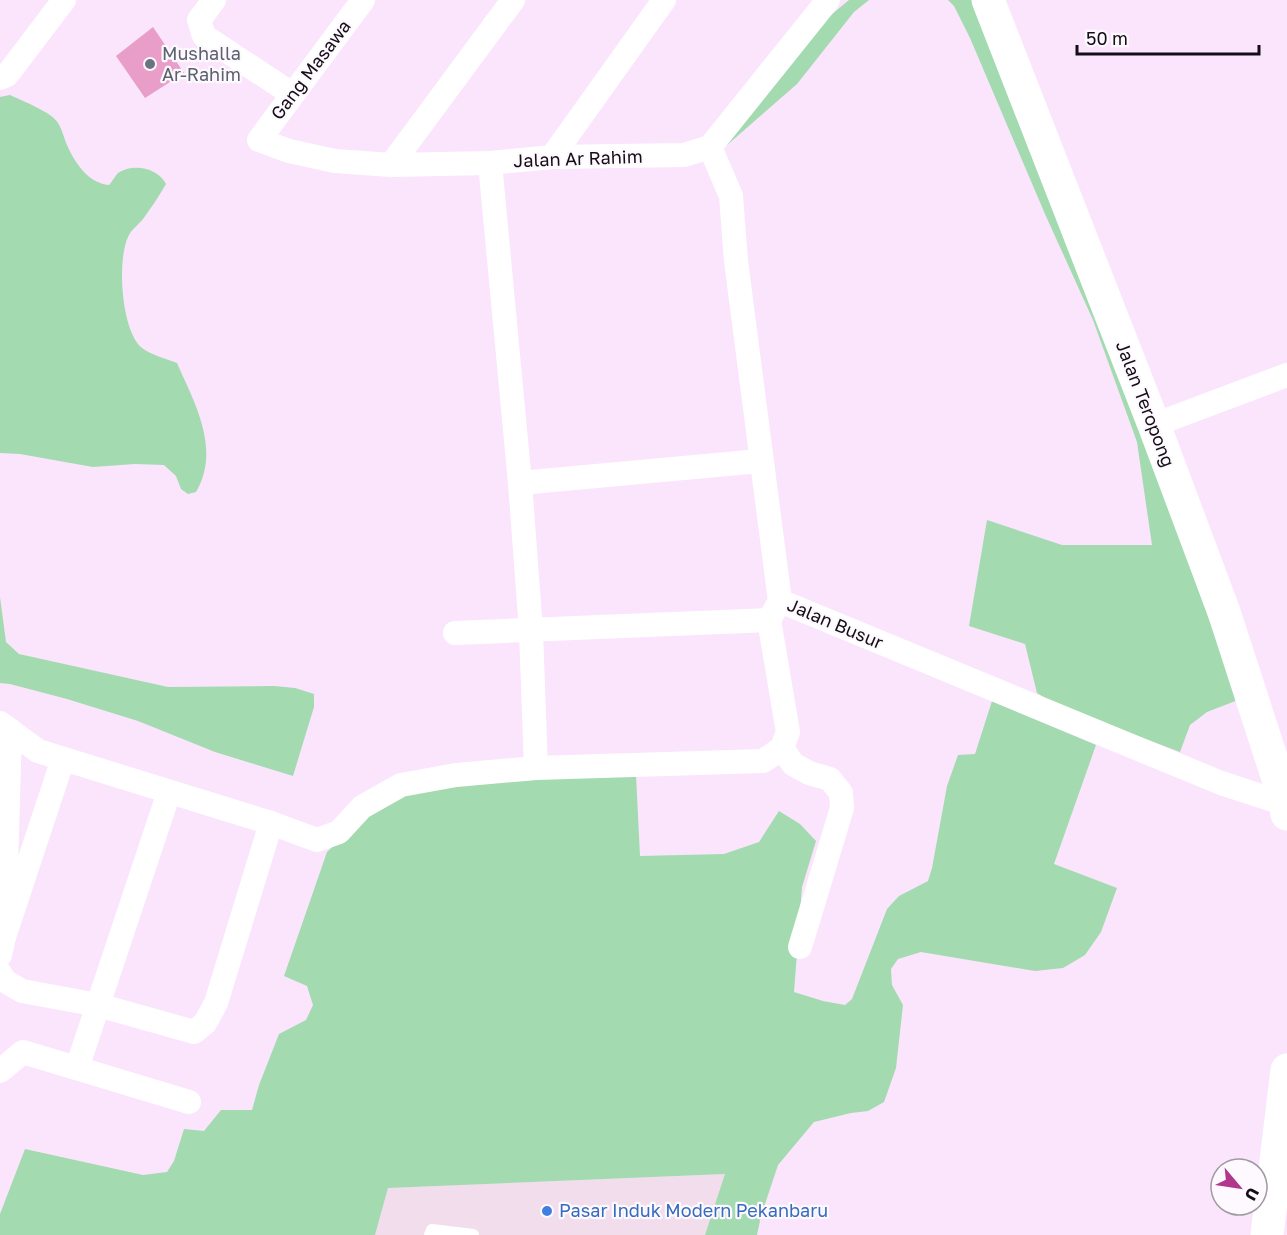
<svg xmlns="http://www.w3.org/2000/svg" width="1287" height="1235" font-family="'Golos Text',sans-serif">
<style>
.commercial{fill:#f1ddec}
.green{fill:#a3dab0}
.building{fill:#e99ec9}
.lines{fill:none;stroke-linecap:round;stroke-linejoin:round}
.service{stroke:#fff;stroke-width:12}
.minor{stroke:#fff;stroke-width:24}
.primary{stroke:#fff;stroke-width:33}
.worship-dot{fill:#6b7280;stroke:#fdf9fe;stroke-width:2}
.shop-dot{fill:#3f7fe0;stroke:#fdf9fe;stroke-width:2}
.labels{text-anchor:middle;stroke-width:4.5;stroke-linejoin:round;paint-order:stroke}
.worship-label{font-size:18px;fill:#5b616d;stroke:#fdf9fe;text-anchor:start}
.street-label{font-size:18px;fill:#150e16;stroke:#fdf9fe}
.shop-label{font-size:18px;fill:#366cbe;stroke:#fdf9fe;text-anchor:start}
</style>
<rect width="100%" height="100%" fill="#fae5fd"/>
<polygon class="commercial" points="726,1174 705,1235 375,1235 388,1188"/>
<g class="green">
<polygon points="849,0 869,0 854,12 797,84 726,146 831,15"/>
<polygon points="948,0 981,0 1155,469 1238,700 1207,712 1190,725 1180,752 1056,705 1037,693 1025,644 969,626 987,520 1062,545 1152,545 1137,442 1093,320 1045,214 970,38 954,6"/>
<path d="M10,95C22,101 52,112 58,123C62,129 64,138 67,145C75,163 88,183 109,185C112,182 115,176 118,173C133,163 158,168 166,184C159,196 151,208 143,219C138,225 131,230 128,237C117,260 121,331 142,348C151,355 167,359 177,363C195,404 221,449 196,492L188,494L181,489L176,476L164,465L135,464L93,467L20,454L0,453V97Z"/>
<polygon points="0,597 6,642 19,654 168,687 274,686 295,688 314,694 314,707 293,776 215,752 138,721 67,699 10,684 0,683"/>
<polygon points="992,701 1096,745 1054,864 1117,888 1101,932 1085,955 1063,968 1035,971 921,952 898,959 891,969 892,985 903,1005 896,1068 884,1102 868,1111 851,1113 814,1122 778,1165 761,1216 757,1235 705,1235 725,1174 388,1188 375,1235 0,1235 0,1214 25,1149 143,1175 167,1172 174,1161 184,1129 204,1131 221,1110 252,1110 259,1085 279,1034 306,1020 313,1005 307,986 284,976 327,852 368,813 399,794 503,780 636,775 640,856 724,854 759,842 779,811 800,824 816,841 802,887 794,992 823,1001 845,1005 852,999 887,909 899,896 928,881 932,868 947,786 958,755 975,754"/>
</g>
<polygon class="building" points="153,27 184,73 145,98 116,56"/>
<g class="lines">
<polyline class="service" points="430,1235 432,1230 473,1235"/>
<g class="minor">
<polyline points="214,0 199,20 204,36 292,94"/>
<polyline points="363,0 259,140 289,151 335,161 391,165 490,163 552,157 684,155 710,147 828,0"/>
<polyline points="0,78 7,75 64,0"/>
<polyline points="710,147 731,196 736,261 780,601"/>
<polyline points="552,157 664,0"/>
<polyline points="490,163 520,483"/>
<polyline points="391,165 513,0"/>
<polyline points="1154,425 1287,375"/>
<polyline points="780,601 1221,783 1285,804"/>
<polyline points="455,633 769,620"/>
<polyline points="0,723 38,751 271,823 317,840 339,832 362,807 401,785 456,775 536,768 763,761 782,748 788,732 769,620 780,601"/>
<polyline points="782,748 793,764 809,773 830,779 841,793 842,808 800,947"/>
<polyline points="536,768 531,631 520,483 760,461"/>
<polyline points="4,937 10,730"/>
<polyline points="0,955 4,937 63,759"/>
<polyline points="0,973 5,981 22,991 98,1005 194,1032 205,1023 216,1003 271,823"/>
<polyline points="77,1068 169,792"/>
<polyline points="0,1071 23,1052 189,1102"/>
</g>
<g class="primary">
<polyline points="988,0 1154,425 1224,612 1282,791 1287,814"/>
<polyline points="1267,1235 1287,1070"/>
</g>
</g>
<circle class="worship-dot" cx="150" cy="64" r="6"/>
<circle class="shop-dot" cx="547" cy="1211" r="6"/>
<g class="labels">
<g class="worship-label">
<text x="162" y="60">Mushalla<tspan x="162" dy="21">Ar-Rahim</tspan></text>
</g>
<g class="street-label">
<text transform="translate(311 70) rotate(-53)" y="6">Gang Masawa</text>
<text transform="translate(578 159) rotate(-2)" y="6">Jalan Ar Rahim</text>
<text transform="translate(1145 404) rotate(69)" y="6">Jalan Teropong</text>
<text transform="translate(835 624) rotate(23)" y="6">Jalan Busur</text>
</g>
<g class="shop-label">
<text x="559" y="1217">Pasar Induk Modern Pekanbaru</text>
</g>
</g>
<g transform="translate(1239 1187) rotate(119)"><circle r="28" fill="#fdf9fe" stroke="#a09ba1" stroke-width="1.5"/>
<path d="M0-4.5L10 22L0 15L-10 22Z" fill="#b0378c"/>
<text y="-9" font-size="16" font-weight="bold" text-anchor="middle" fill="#150e16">U</text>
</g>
<path d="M1077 45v9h182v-9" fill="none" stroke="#150e16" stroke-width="3"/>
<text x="1086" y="45" font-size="18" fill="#150e16" stroke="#fdf9fe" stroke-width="4.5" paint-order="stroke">50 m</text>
</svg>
